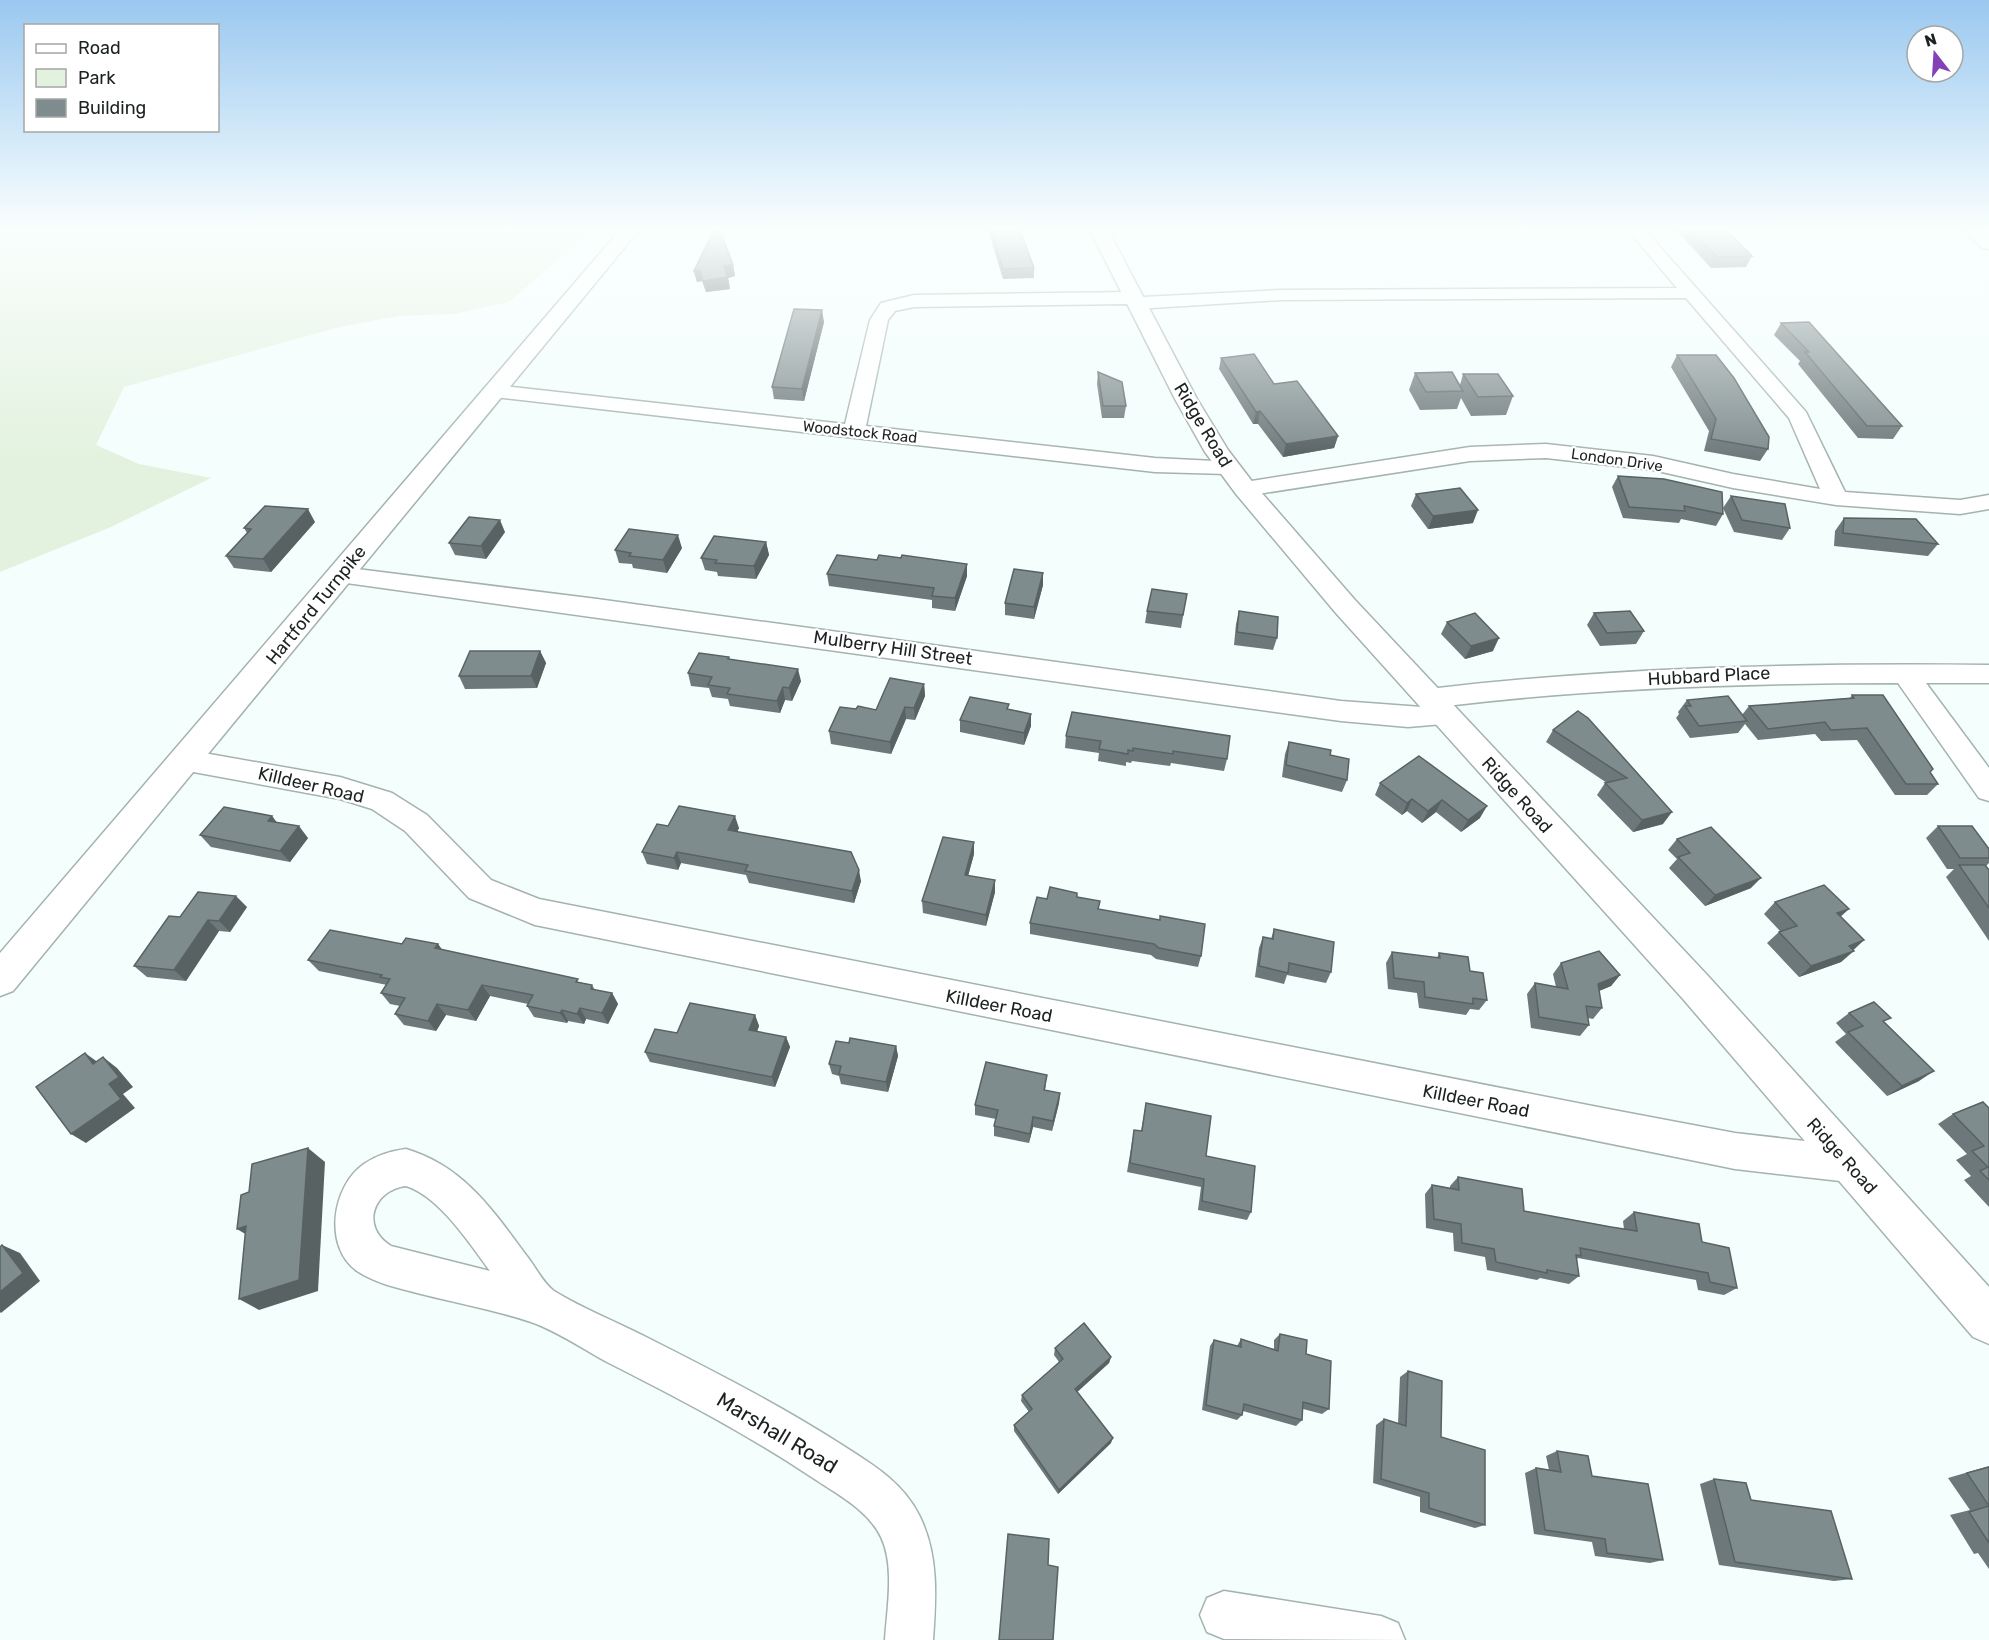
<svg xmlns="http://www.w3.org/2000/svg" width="1989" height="1640" font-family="Rubik,sans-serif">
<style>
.green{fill:#e3f2df}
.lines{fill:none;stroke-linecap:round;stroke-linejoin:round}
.minor-casing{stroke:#a4b2b0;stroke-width:3}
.secondary-casing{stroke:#a4b2b0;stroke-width:3}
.minor{fill:#fff;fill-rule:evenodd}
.secondary{fill:#fff;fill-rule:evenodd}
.wall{fill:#6d787a}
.shaded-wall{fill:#596263}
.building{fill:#7f8c8e;stroke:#596263;stroke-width:1.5}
.labels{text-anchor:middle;stroke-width:4.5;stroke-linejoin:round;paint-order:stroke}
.far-street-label{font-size:15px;fill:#1c2221;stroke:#fff}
.street-label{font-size:18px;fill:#1c2221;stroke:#fff}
.near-street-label{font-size:21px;fill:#1c2221;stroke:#fff}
</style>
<rect width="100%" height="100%" fill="#f3fefd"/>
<polygon class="green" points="0,230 591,230 509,302 454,314 398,316 336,328 124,387 96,445 139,464 211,478 111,527 0,572"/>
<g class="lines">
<g class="minor-casing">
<g id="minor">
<polygon points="1628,230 1645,230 1806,412 1845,492 1960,500 1989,495 1989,509 1960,514 1836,505 1733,488 1653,470 1546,458 1470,461 1245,496 1237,494 1234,489 1237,484 1245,482 1470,447 1546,444 1653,456 1733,474 1820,489 1789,418 1686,298 1281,300 1136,309 1127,304 914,307 895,311 888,320 866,426 1155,458 1235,462 1238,467 1235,472 1227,474 1155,472 494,397 487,395 484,391 487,387 494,385 845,424 870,320 881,303 914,295 1134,292 1143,297 1281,290 1677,288"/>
<polygon points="1962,230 1980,230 1989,236 1989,249 1983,248"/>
<path d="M341,567L597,599L1341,701L1422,707L1415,699L1419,692L1429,689C1615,667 1802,663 1989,665V683H1926L1989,768V801L1979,798L1898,683C1747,683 1596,688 1446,706L1455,709L1459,716L1455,723L1408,727L1341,721L332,581L329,575L332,569Z"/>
<polygon points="187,750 340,777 392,793 427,815 491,880 539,899 1608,1109 1735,1133 1849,1146 1862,1151 1868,1164 1862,1177 1849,1182 1735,1169 535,925 469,898 405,831 372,809 340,799 177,769 173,761 177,753"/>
<path d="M406,1149C463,1166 492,1209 526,1255C535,1266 543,1283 554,1291C583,1309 617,1322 648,1338C713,1371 778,1404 839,1443C870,1463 902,1481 919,1515C939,1554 936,1598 933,1640H885C887,1608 895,1566 881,1537C868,1510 837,1494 813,1478C747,1434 678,1398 607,1362C583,1349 557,1331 531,1322C495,1310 457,1303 421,1294C399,1288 377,1284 357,1271C323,1247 332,1186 364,1164C377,1155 391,1151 406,1149ZM406,1186C439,1196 470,1244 490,1271L391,1246C360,1227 373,1190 406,1186Z"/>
<polygon points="1224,1591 1381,1616 1398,1623 1405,1640 1224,1639 1207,1632 1200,1615 1207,1598"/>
</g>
</g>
<g class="secondary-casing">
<g id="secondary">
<polygon points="620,230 639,230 13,991 0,996 0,953"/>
<polygon points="1090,230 1108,230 1197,399 1228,450 1254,484 1355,600 1709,977 1989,1287 1989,1344 1973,1337 1683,999 1335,612 1236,494 1205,452 1175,399"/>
</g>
</g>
<use href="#minor" class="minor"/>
<use href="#secondary" class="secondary"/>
</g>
<g class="wall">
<polygon points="988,230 1020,230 1034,268 1034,278 1003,279"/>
<polygon points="1676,230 1726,230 1752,256 1746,267 1711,268"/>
<polygon points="733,265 735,276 728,278 730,289 706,292 702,281 697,282 694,271"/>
<polygon points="824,322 804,401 774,399 772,387"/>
<polygon points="1781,323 1902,426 1893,439 1858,438 1798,364 1800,361 1774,335"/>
<polygon points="1677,355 1768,449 1760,461 1704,451 1709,431 1671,367"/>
<polygon points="1221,358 1274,384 1338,436 1334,448 1283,457 1258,424 1253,424 1219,369"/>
<polygon points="1098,372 1126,406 1124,418 1102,418 1097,384"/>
<polygon points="1415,373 1460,385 1463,374 1513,396 1506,415 1471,416 1461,398 1457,409 1420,410 1409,390"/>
<polygon points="1618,476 1723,514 1716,526 1681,519 1679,523 1623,518 1612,487"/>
<polygon points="1416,494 1473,523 1428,529 1411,506"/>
<polygon points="1731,496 1790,528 1782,540 1734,532 1723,508"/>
<polygon points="1844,518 1938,544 1928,556 1834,546 1835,531"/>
<polygon points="315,522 271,572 234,568 226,556 247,533 244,528"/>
<polygon points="505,532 486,559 455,555 449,543"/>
<polygon points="766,542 769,555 756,579 718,576 717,572 705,570 701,558"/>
<polygon points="682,548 667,573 633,568 632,564 619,563 615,550"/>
<polygon points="901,558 967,576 955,611 932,608 932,600 829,586 827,574 877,560"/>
<polygon points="1043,585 1034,619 1005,615 1005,603"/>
<polygon points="1187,594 1181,628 1145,623 1147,611"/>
<polygon points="1239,611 1277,638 1273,650 1234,645 1236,624"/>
<polygon points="1594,613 1644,631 1636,644 1600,646 1587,625"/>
<polygon points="1447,622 1493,651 1465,659 1441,634"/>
<polygon points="540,651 546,663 537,688 465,689 459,676"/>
<polygon points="729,657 730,660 801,681 792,701 785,700 780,713 730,706 728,699 712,697 709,688 691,686 688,673"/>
<polygon points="924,684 925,696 915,720 906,719 891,754 831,744 829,731 856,709 876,710"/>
<polygon points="1852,695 1930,772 1938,784 1927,795 1895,795 1857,740 1821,741 1815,734 1758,740 1745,724 1738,733 1690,738 1676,718 1679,714 1678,712 1687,700 1742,715 1749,706 1850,698"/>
<polygon points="1009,709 1031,714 1031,726 1024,745 960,732 960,720"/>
<polygon points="1072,712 1227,759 1224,771 1171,763 1170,766 1132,761 1131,763 1126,762 1126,766 1098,761 1099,753 1065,748 1066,736"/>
<polygon points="1588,718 1663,824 1633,832 1597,795 1605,783 1607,783 1546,742 1553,730"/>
<polygon points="1289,742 1330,755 1347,780 1342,792 1282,777 1285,754"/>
<polygon points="1419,756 1480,818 1461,832 1436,812 1422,823 1407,811 1402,815 1375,795 1380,783"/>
<polygon points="272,816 276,822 308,838 290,862 211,847 200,835"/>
<polygon points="668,826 739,828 737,832 861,881 854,903 749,883 746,875 681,863 678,870 647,864 642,852"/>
<polygon points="1938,826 1989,849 1989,863 1986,866 1989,870 1989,941 1946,877 1954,869 1947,869 1926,838"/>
<polygon points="1677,839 1751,888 1705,906 1669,868 1677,859 1668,850"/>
<polygon points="974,854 968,876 995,892 986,926 923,913 922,901"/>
<polygon points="1077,897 1099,909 1201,956 1198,967 1156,959 1151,955 1030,934 1030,923"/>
<polygon points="1775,902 1841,917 1864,940 1841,962 1799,977 1767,943 1780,931 1764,914"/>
<polygon points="247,907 230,932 219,931 186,981 147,977 134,966 180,917"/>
<polygon points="1274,929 1331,972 1326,983 1287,975 1284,984 1255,977 1259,948 1263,937 1271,939"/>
<polygon points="402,944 438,944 442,950 592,985 595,990 612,993 618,1004 608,1024 586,1019 584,1024 568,1021 567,1023 534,1017 527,1006 528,1004 490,996 476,1021 446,1015 436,1031 404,1025 395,1014 400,1006 390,1004 381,993 387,985 319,971 308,960"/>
<polygon points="1392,952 1437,958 1439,953 1470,971 1487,1000 1479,1010 1470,1009 1466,1015 1419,1008 1417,993 1388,989 1386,963"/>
<polygon points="1561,963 1620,975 1611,986 1599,991 1602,1008 1593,1019 1588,1018 1589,1025 1580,1036 1531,1028 1527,994 1535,983 1556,987 1553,974"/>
<polygon points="1849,1013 1919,1081 1887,1096 1835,1042 1846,1034 1836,1023"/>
<polygon points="755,1015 759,1026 757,1032 786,1037 790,1047 775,1087 650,1062 645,1052 677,1033"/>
<polygon points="849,1043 896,1046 898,1056 888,1092 841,1084 839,1076 832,1074 829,1064"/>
<polygon points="1046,1085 1045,1090 1060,1093 1059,1103 1052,1131 1033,1127 1029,1143 994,1136 994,1126 996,1119 975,1115 975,1105"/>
<polygon points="1146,1103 1206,1156 1251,1212 1247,1220 1198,1210 1201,1187 1127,1172 1134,1130 1141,1131"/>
<polygon points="1989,1108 1989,1207 1964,1180 1971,1176 1956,1160 1967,1154 1938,1124 1953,1114"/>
<polygon points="1458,1177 1524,1211 1624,1229 1623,1221 1634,1212 1702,1242 1737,1288 1724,1295 1698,1290 1696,1280 1578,1258 1577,1259 1579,1276 1569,1284 1540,1278 1537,1280 1487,1270 1485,1257 1454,1251 1453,1233 1426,1228 1425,1194 1432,1185 1450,1188 1450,1186"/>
<polygon points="1280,1334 1306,1354 1329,1409 1322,1414 1303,1409 1302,1420 1296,1426 1243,1411 1242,1415 1237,1420 1202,1410 1210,1346 1214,1340 1237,1346 1241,1339 1274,1349 1274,1340"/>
<polygon points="1055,1348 1111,1357 1109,1363 1077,1392 1111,1443 1058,1494 1014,1431 1014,1425 1029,1412 1021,1401 1022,1395 1059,1362 1054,1355"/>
<polygon points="1408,1371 1485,1525 1475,1528 1420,1512 1420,1497 1373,1483 1376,1425 1384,1419 1398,1424 1400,1377"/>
<polygon points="1557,1451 1592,1476 1663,1560 1650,1563 1595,1556 1592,1542 1534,1534 1525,1473 1536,1468 1549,1470 1546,1456"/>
<polygon points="1989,1466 1989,1569 1978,1553 1974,1554 1950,1515 1970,1510 1948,1478"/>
<polygon points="1714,1479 1751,1500 1852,1579 1834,1581 1719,1565 1700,1484"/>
</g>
<g class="shaded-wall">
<polygon points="733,265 735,276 728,278 730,289 706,292 703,281 724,266"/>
<polygon points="700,270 702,281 697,282 694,271"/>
<polygon points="822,310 824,322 804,401 802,389"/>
<polygon points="1260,411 1258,424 1253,424 1256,412"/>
<polygon points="1338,436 1334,448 1283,457 1286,444"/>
<polygon points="308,509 315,522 271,572 263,559"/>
<polygon points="1478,510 1473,523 1428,529 1433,516"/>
<polygon points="500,520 505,532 486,559 481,546"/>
<polygon points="678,535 682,548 667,573 663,560"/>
<polygon points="766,542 769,555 756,579 754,566"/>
<polygon points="967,564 967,576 955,611 955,598"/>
<polygon points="1043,573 1043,585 1034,619 1034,607"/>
<polygon points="1499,638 1493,651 1465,659 1471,646"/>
<polygon points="540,651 546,663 537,688 531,676"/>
<polygon points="798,669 801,681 792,701 789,688"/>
<polygon points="924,684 925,696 915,720 914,708"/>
<polygon points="783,687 785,700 780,713 777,701"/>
<polygon points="905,707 906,719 891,754 890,742"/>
<polygon points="1031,714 1031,726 1024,745 1024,733"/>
<polygon points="1412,799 1407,811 1402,815 1407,803"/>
<polygon points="1442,800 1436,812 1422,823 1428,811"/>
<polygon points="1487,806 1480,818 1461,832 1468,820"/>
<polygon points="1672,812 1663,824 1633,832 1642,820"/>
<polygon points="272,816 281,828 268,821"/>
<polygon points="735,816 739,828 732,842 728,830"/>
<polygon points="299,826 308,838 290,862 280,851"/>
<polygon points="974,842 974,854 965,887 965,875"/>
<polygon points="677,852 681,863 678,870 674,858"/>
<polygon points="859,870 861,881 854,903 852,891"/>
<polygon points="1761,878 1751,888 1705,906 1715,895"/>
<polygon points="995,880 995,892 986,926 986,915"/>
<polygon points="236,896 247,907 230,932 219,921"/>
<polygon points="1849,909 1837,920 1837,913"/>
<polygon points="208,920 219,931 186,981 174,970"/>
<polygon points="1864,940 1852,951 1849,946"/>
<polygon points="438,944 446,955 435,948"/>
<polygon points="1854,951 1841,962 1799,977 1811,966"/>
<polygon points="1620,975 1611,986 1589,995 1598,984"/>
<polygon points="482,985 490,996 476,1021 468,1010"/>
<polygon points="612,993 618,1004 608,1024 602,1013"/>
<polygon points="437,1004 446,1015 436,1031 428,1021"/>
<polygon points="580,1008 586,1019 584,1024 577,1014"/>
<polygon points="562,1010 568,1021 567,1023 560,1013"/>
<polygon points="755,1015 759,1026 753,1041 749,1030"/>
<polygon points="786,1037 790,1047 775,1087 772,1077"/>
<polygon points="896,1046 898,1056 888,1092 886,1082"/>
<polygon points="85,1053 99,1063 93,1064"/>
<polygon points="103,1057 117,1068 133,1087 123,1094 135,1108 86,1143 71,1134 109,1084"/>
<polygon points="1934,1071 1919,1081 1887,1096 1902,1086"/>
<polygon points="1060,1093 1059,1103 1052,1131 1053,1121"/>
<polygon points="1033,1117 1033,1127 1029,1143 1030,1134"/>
<polygon points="308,1148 325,1162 318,1291 259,1310 239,1299"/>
<polygon points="246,1226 257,1241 237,1229"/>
<polygon points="2,1245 20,1253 40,1281 1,1313 0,1312 0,1292"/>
<polygon points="1111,1357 1109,1363 1074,1395 1075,1389"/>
<polygon points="1113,1438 1111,1443 1058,1494 1059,1490"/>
</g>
<g class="building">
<polygon points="714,230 720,230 733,265 724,266 728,277 703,281 700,270 694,271"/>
<polygon points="991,230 1020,230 1034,268 1003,269"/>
<polygon points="1691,230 1726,230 1752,256 1717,257"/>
<polygon points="794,309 822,310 802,389 772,387"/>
<polygon points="1809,322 1902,426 1867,426 1805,352 1809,352 1781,323"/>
<polygon points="1254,354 1274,384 1297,381 1338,436 1286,444 1260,411 1256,412 1221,358"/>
<polygon points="1677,355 1716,355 1734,378 1769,437 1768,449 1711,439 1716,419"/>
<polygon points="1098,372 1122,382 1126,406 1103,406"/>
<polygon points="1452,372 1463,391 1426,392 1415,373"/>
<polygon points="1463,374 1498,374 1513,396 1478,397"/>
<polygon points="1618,476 1664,479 1722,492 1723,514 1684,506 1685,511 1629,507"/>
<polygon points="1460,488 1478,510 1433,516 1416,494"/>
<polygon points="1731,496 1785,504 1790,528 1742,520"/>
<polygon points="265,506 308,509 263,559 226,556 251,529 244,528"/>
<polygon points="469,517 500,520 481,546 449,543"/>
<polygon points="1844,518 1916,519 1938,544 1843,533"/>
<polygon points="629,529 678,535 663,560 629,556 631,553 615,550"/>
<polygon points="714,536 766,542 754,566 715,563 717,560 701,558"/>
<polygon points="837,555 877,560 879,555 901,558 902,555 967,564 955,598 932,596 934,588 827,574"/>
<polygon points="1014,569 1043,573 1034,607 1005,603"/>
<polygon points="1152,589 1187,594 1183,615 1147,611"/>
<polygon points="1239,611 1278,617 1277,638 1237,632"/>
<polygon points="1630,611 1644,631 1607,633 1594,613"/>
<polygon points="1475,613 1499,638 1471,646 1447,622"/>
<polygon points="470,651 540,651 531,676 459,676"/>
<polygon points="699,653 729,657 728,659 798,669 789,688 783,687 777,701 727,694 730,688 708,685 712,677 688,673"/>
<polygon points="890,678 924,684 914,708 905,707 890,742 829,731 840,707 856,709 858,706 876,710"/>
<polygon points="1852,695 1883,695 1933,769 1930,772 1938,784 1906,784 1867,728 1831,730 1825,722 1768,729 1749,706 1854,698"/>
<polygon points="1728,696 1747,721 1699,726 1685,706 1691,706 1687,700"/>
<polygon points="970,697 1009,704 1007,709 1031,714 1024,733 960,720"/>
<polygon points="1578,711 1588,718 1672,812 1642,820 1605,783 1627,778 1553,730"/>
<polygon points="1072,712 1230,736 1227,759 1173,751 1173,754 1133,748 1133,751 1128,750 1128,754 1099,749 1101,741 1066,736"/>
<polygon points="1289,742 1331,750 1330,755 1349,759 1347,780 1286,765"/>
<polygon points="1419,756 1487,806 1468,820 1442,800 1428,811 1412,799 1407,803 1380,783"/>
<polygon points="679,806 735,816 728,830 851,852 859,870 852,891 745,871 748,865 677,852 674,858 642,852 657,824 668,826"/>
<polygon points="224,807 272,816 268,821 299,826 280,851 200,835"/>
<polygon points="1938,826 1972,826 1989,849 1989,858 1960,858"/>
<polygon points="1711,827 1761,878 1715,895 1678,857 1690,853 1677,839"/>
<polygon points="943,837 974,842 965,875 995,880 986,915 922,901"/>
<polygon points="1959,865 1985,865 1989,870 1989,908"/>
<polygon points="1824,885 1849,909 1837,913 1864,940 1849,946 1854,951 1811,966 1779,932 1797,926 1775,902"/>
<polygon points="1050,887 1077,893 1077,897 1100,901 1098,909 1160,920 1160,916 1205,924 1201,956 1159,948 1154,944 1030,923 1037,897 1047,899"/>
<polygon points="198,892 236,896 219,921 208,920 174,970 134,966 169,916 180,917"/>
<polygon points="1274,929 1334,942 1331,972 1289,963 1288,973 1259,966 1263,937 1273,939"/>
<polygon points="330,930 402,944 406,938 438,944 435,948 578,979 576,982 592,985 591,989 612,993 602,1013 580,1008 577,1014 562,1010 560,1013 527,1006 533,995 482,985 468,1010 437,1004 428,1021 395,1014 405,998 381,993 390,979 380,977 382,975 308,960"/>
<polygon points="1599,951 1620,975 1598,984 1602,1008 1586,1006 1589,1025 1539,1017 1535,983 1568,989 1561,963"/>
<polygon points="1392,952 1440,958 1439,953 1468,957 1470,971 1483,973 1487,1000 1473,998 1473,1004 1425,997 1424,982 1394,978"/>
<polygon points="1874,1002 1891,1018 1883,1021 1934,1071 1902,1086 1848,1032 1863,1026 1849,1013"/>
<polygon points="690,1003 755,1015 749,1030 786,1037 772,1077 645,1052 655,1029 677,1033"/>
<polygon points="850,1038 896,1046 886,1082 839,1074 841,1066 829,1064 836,1041 849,1043"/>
<polygon points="85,1053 93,1064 103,1057 119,1077 109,1084 121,1099 71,1134 36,1087"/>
<polygon points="986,1062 1047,1075 1044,1090 1060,1093 1053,1121 1033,1117 1030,1134 994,1126 998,1110 975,1105"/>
<polygon points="1983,1102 1989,1108 1989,1180 1980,1171 1988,1167 1972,1151 1984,1146 1953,1114"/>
<polygon points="1146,1103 1211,1116 1206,1156 1255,1166 1251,1212 1202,1201 1204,1179 1130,1163 1134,1130 1142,1131"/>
<polygon points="308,1148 299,1280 239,1299 246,1226 237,1229 241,1195 249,1192 252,1164"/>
<polygon points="1458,1177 1522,1189 1524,1211 1611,1227 1637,1231 1634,1212 1699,1224 1702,1242 1729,1248 1737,1288 1710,1282 1708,1273 1580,1248 1581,1256 1576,1255 1579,1276 1547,1270 1547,1273 1496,1262 1494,1249 1462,1243 1461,1224 1434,1219 1432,1185 1459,1190"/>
<polygon points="2,1245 23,1273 0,1292 0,1247"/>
<polygon points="1084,1323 1111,1357 1075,1389 1113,1438 1059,1490 1014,1425 1032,1409 1022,1395 1063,1359 1055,1348"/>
<polygon points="1280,1334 1307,1340 1306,1354 1331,1361 1329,1409 1303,1402 1302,1420 1244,1404 1242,1415 1206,1405 1214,1340 1241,1347 1241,1339 1278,1351"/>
<polygon points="1408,1371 1442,1381 1441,1437 1485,1450 1485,1525 1429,1508 1429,1493 1381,1479 1384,1419 1406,1426"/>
<polygon points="1557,1451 1588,1456 1592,1476 1648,1484 1663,1560 1607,1553 1605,1539 1545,1530 1536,1468 1561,1472"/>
<polygon points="1989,1467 1989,1506 1967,1473"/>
<polygon points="1714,1479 1746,1483 1751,1500 1831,1511 1852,1579 1735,1562"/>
<polygon points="1989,1506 1989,1543 1969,1512"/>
<polygon points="1008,1534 1049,1539 1048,1565 1058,1567 1053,1640 999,1640"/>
</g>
<linearGradient id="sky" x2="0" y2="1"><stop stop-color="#9ac8f0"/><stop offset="0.5" stop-color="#fafffe"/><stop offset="1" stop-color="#fafffe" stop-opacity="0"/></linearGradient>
<rect width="1989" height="459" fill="url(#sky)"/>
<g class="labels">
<g class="far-street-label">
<text transform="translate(860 432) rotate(6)" y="5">Woodstock Road</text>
<text transform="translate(1617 460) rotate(8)" y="5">London Drive</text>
</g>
<g class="street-label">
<text transform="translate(1203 425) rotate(59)" y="6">Ridge Road</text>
<text transform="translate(316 605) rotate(-51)" y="6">Hartford Turnpike</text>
<text transform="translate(893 648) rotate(8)" y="6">Mulberry Hill Street</text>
<text transform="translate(1709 676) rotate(-3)" y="6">Hubbard Place</text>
<text transform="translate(311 785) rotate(13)" y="6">Killdeer Road</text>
<text transform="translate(1517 795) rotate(48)" y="6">Ridge Road</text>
<text transform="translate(999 1006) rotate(11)" y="6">Killdeer Road</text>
<text transform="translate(1476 1101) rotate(11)" y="6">Killdeer Road</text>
<text transform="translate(1842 1156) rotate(48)" y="6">Ridge Road</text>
</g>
<g class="near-street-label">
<text transform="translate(777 1433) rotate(31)" y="7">Marshall Road</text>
</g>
</g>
<rect x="24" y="24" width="195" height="108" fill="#ffffff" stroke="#a4a7a6" stroke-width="1.5"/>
<rect x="36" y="44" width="30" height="9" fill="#ffffff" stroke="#a4a7a6" stroke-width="1.5"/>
<text x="78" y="54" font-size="18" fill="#1c2221">Road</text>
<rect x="36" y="69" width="30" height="18" fill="#e3f2df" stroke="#a4a7a6" stroke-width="1.5"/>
<text x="78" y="84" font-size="18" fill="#1c2221">Park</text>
<rect x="36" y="99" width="30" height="18" fill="#7f8c8e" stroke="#a4a7a6" stroke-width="1.5"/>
<text x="78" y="114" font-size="18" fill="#1c2221">Building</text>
<g transform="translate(1935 54) rotate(343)"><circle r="28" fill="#ffffff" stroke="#a4a7a6" stroke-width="1.5"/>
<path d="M0-4.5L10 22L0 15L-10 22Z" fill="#8441b5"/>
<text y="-9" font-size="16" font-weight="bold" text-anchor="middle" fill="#1c2221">N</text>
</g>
</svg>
